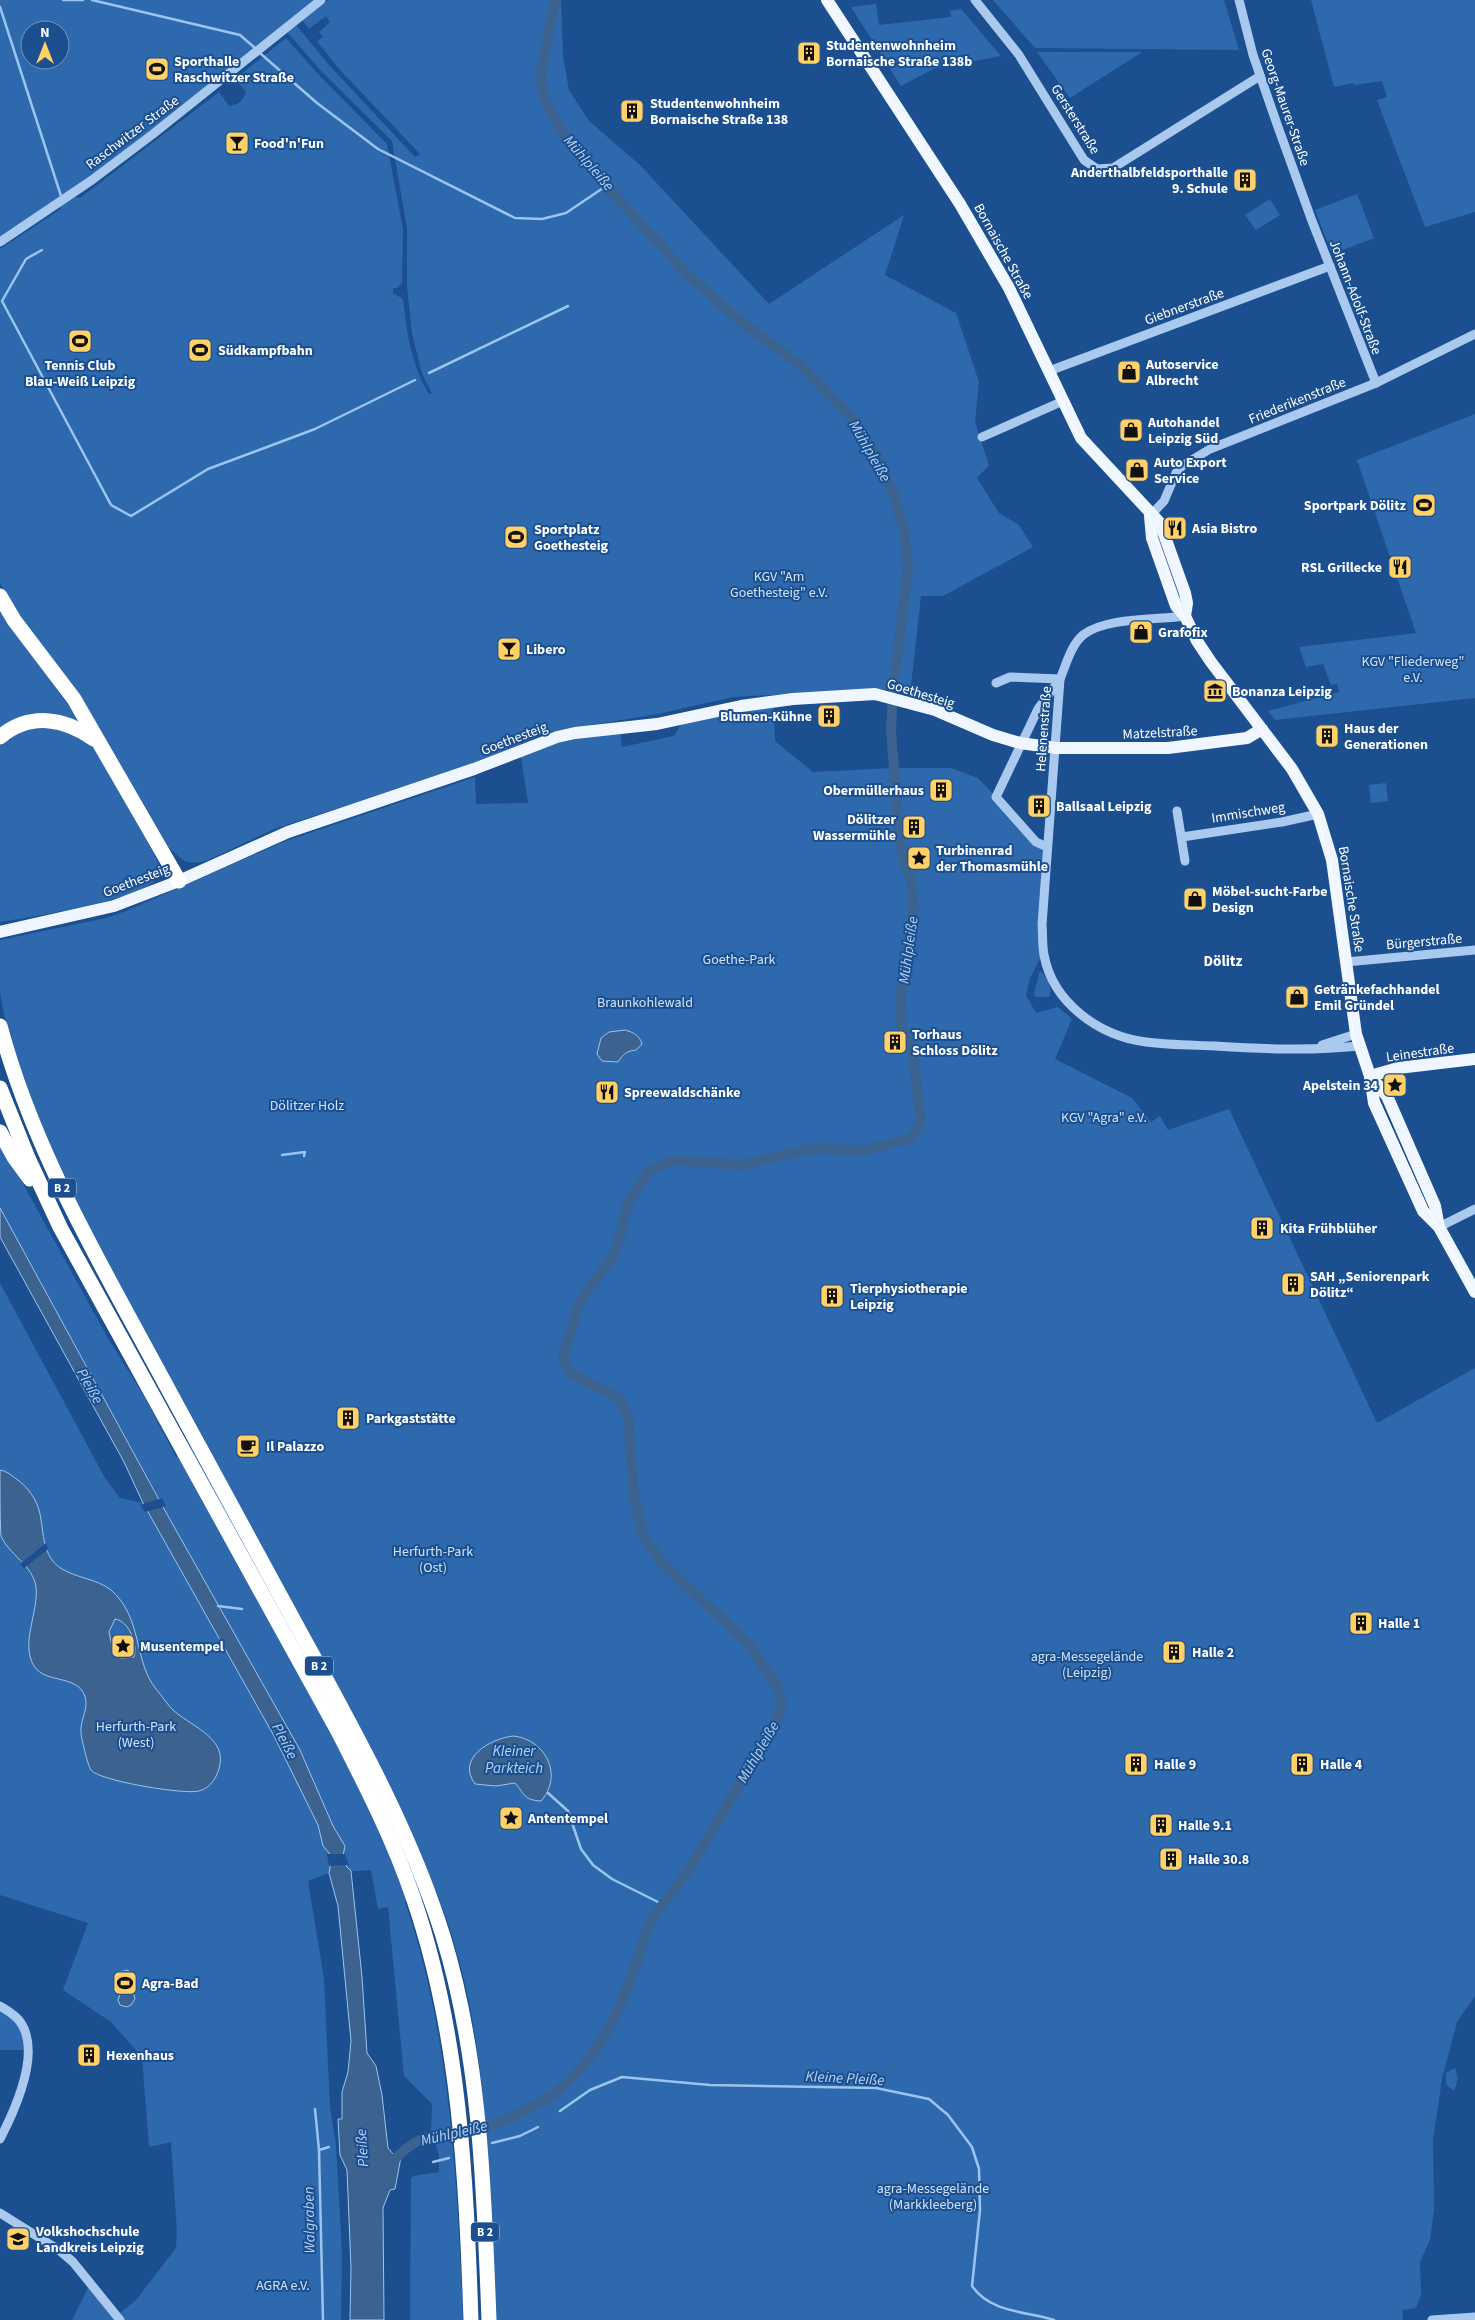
<svg xmlns="http://www.w3.org/2000/svg" width="1475" height="2320" font-family="'Source Sans 3',sans-serif">
<style>
.green{fill:#2e69ad;fill-rule:evenodd}
.water{fill:#3c6290;stroke:#9cc4f0;fill-rule:evenodd}
.pier{fill:#1b4f8f}
.lines{fill:none;stroke-linecap:round;stroke-linejoin:round}
.stream{stroke:#9cc4f0;stroke-width:2.5}
.canal{stroke:#3c6290;stroke-width:10}
.minor{stroke:#a9c9ee;stroke-width:9}
.major{stroke:#f0f6ff;stroke-width:12}
.highway{stroke:#fff;stroke-width:15}
.tram{stroke:#fff;stroke-width:1}
.labels{text-anchor:middle;stroke-width:4;stroke-linejoin:round;paint-order:stroke}
.shield{fill:#1b4f8f;stroke:#bbcadd;stroke-width:1}
.shield-label{font-size:12px;font-weight:bold;fill:#fff}
.poi-label{font-size:14px;font-weight:bold;fill:#fff;stroke:#1b4f8f;text-anchor:start}
.street-label{font-size:14px;fill:#fff;stroke:#1b4f8f}
.park-label{font-size:14px;fill:#cfe3fa;stroke:#1b4f8f}
.water-label{font-size:15px;font-style:italic;fill:#b5d3f5;stroke:#1b4f8f}
.neighbourhood-label{font-size:15px;font-weight:bold;fill:#fff;stroke:#1b4f8f}
</style>
<rect width="100%" height="100%" fill="#1b4f8f"/>
<g class="green">
<path d="M0,0H314L151,132L90,177L0,237ZM30,30H60V60H30Z"/>
<path d="M328,0H561L563,56L569,90L589,121L640,165L769,304L904,215L885,275L956,313L979,382L975,422L989,465L977,478L999,513L1019,525L1033,547L943,596H921L910,695L893,690L878,689L733,697L658,714L549,732L478,762L274,829L206,861C186,866 183,860 169,848L90,712L16,611L0,583V249L61,209L60,206L74,197L80,198L219,92L229,106C238,105 243,101 246,92L235,79L286,38L319,75L387,144L403,229L402,283L397,288H393V293L403,299C407,333 411,364 429,394L432,393L422,374L412,333L407,287V229L392,141L322,72L287,32L296,25L329,65L415,157L420,154L338,68L317,41L323,37L319,32L330,22L326,16L309,29L302,20Z"/>
<polygon points="993,0 1224,0 1239,50 1035,48"/>
<polygon points="1311,0 1475,0 1475,212 1425,227 1377,100 1387,97 1382,81 1354,85 1353,83 1334,87"/>
<polygon points="876,4 879,25 951,17 950,11 961,9 1001,56 933,69 901,86 851,7"/>
<polygon points="1037,52 1142,52 1070,98"/>
<polygon points="1357,194 1374,238 1332,254 1315,210"/>
<polygon points="1270,199 1280,215 1256,230 1245,215"/>
<polygon points="1475,414 1475,698 1275,720 1268,711 1339,692 1337,684 1331,685 1323,664 1306,667 1299,647 1416,633 1357,460"/>
<path d="M0,607L79,721C56,714 22,716 0,728Z"/>
<path d="M773,701L775,741L813,772L893,768H951L978,778L1024,827L1047,847L1043,953L1030,978L1026,995L1036,1013L1058,1007L1072,1019L1055,1059L1132,1098L1151,1122L1160,1116L1168,1130L1229,1109L1377,1423L1475,1368V1996L1457,2022L1442,2079L1433,2140L1434,2209L1430,2240L1420,2262L1421,2295L1416,2308L1402,2310L1403,2320H495C488,2175 491,2027 436,1891L405,1902C451,2038 457,2178 463,2320H410L411,2179L413,2176L439,2172V2155L431,2130L432,2104L404,2076L388,1907L378,1909L371,1870L329,1873L308,1881L324,1979L330,2107L336,2145L342,2253L341,2320H72L91,2282L118,2315L136,2300L176,2248L177,2232L171,2142L149,2147L142,2057L111,2022L63,1990L88,1923L0,1895V1283L105,1478L120,1498L143,1503L159,1498L0,1208V1142L109,1340L143,1394L176,1457L205,1440C142,1325 66,1202 24,1077C14,1049 3,1019 0,990C0,973 0,956 0,940L106,918L126,911L283,842L475,777L476,804L528,803L520,751L620,729L622,747L674,736L685,718Z"/>
<path d="M44,727L59,729L91,741L154,854C157,861 162,869 159,876C149,899 26,918 0,922V743L27,729Z"/>
<polygon points="1386,783 1388,801 1371,803 1369,785"/>
<path d="M1040,971C1047,976 1053,988 1049,997H1035L1034,993Z"/>
<polygon points="0,2006 15,2015 28,2050 0,2050"/>
<polygon points="1455,2068 1458,2079 1454,2091 1446,2084 1446,2073"/>
</g>
<g class="water">
<path d="M625,1030C633,1032 640,1036 642,1044L636,1050C627,1051 623,1054 618,1062L602,1061L597,1054L601,1038L609,1032Z"/>
<polygon points="0,1208 168,1516 300,1750 333,1826 345,1846 343,1856 347,1867 351,1871 362,1977 367,2053 376,2066 382,2095 388,2148 394,2155 396,2153 401,2157 395,2189 390,2190 383,2208 384,2320 350,2320 351,2268 347,2170 340,2155 338,2119 342,2119 342,2092 348,2072 351,2041 338,1906 329,1873 331,1862 329,1853 323,1846 318,1825 274,1736 143,1503 124,1462 0,1237"/>
<path d="M0,1470C6,1471 10,1474 15,1478C27,1486 37,1499 40,1514C44,1533 42,1557 62,1569C77,1578 97,1579 111,1590C143,1618 133,1660 156,1689C162,1696 167,1704 173,1710C189,1725 225,1737 220,1764C218,1776 211,1788 199,1791C186,1795 99,1781 91,1770C88,1766 81,1738 81,1732C80,1722 87,1711 86,1701C82,1673 46,1685 34,1666C20,1643 39,1612 36,1587C33,1565 9,1555 1,1536C0,1528 0,1482 0,1470ZM115,1619C129,1621 138,1644 134,1657L121,1658L113,1651L109,1632Z"/>
<path d="M513,1736C545,1739 564,1775 541,1801C523,1800 525,1794 515,1783L496,1786L475,1784C456,1758 490,1739 513,1736Z"/>
<polygon points="128,1970 135,1999 131,2005 127,2007 120,2005 118,2000 121,1992 116,1973"/>
</g>
<g class="pier">
<polygon points="162,1498 166,1506 145,1512 140,1505"/>
<polygon points="46,1543 48,1549 24,1568 20,1564"/>
<polygon points="327,1854 345,1854 349,1865 329,1866"/>
</g>
<g class="lines">
<g class="stream">
<polyline points="63,0 83,0"/>
<polyline points="92,0 240,35 255,48"/>
<polyline points="0,7 61,196"/>
<polyline points="261,54 317,103 378,149 515,218 542,219 566,213 606,186"/>
<polyline points="42,250 26,259 2,301 111,505 131,516 208,469 315,429 415,380"/>
<polyline points="429,373 568,306"/>
<polyline points="282,1155 305,1152 304,1156"/>
<polyline points="218,1606 242,1609"/>
<polyline points="548,1793 568,1811 581,1849 593,1865 612,1879 662,1904"/>
<polyline points="315,2109 319,2150"/>
<path d="M560,2111L590,2090L622,2077L710,2085L876,2088L929,2099L948,2115L972,2147L979,2169L980,2210L972,2286C991,2313 1025,2311 1054,2320"/>
<polyline points="492,2143 520,2136 538,2127"/>
<polyline points="433,2162 449,2158"/>
<polyline points="323,2320 319,2150 329,2147"/>
</g>
<path class="canal" d="M390,2164C426,2125 439,2139 485,2127C507,2121 540,2105 559,2090C595,2060 619,2014 634,1970C640,1955 643,1937 650,1923C661,1903 678,1888 690,1868C720,1819 748,1768 778,1718L782,1701L779,1689L748,1643L663,1564L644,1537L634,1498L628,1417L620,1399L570,1373L563,1357L580,1301L613,1257L621,1233L628,1203L648,1172L672,1160L743,1165L809,1149L865,1150L912,1138L921,1121L912,1049L900,1023L901,995L914,913L911,881L903,855L899,835L891,730L893,690L908,567L904,531L894,495L883,469L856,422L799,364L740,321L687,274L606,186L564,135L546,102L540,79L555,0"/>
<g class="minor">
<polyline points="975,0 1019,55 1084,160 1097,169 1113,168 1260,76"/>
<polyline points="1239,0 1253,55 1278,127 1312,221 1376,383"/>
<polyline points="0,242 92,180 153,134 321,0"/>
<polyline points="1049,371 1330,266"/>
<polyline points="982,437 1063,401"/>
<polyline points="1150,516 1164,501 1176,473 1182,466 1210,449 1376,383 1475,334"/>
<path d="M1185,616C1158,620 1105,617 1083,635C1071,645 1066,665 1060,679L1042,925C1043,934 1042,945 1044,955C1053,1003 1099,1036 1146,1042C1169,1045 1192,1045 1215,1046C1263,1049 1311,1051 1359,1046"/>
<polyline points="996,683 1010,677 1060,679"/>
<polyline points="1177,811 1185,861"/>
<polyline points="1182,837 1282,822 1318,814"/>
<polyline points="1047,847 1036,842 996,797 1038,709 1060,679"/>
<polyline points="1346,962 1475,950"/>
<polyline points="1322,1045 1356,1034"/>
<polyline points="1439,1227 1475,1209"/>
<path d="M0,2006C8,2011 16,2015 21,2023C41,2054 15,2110 0,2139"/>
<polyline points="0,2213 59,2250 73,2262 120,2320"/>
<polyline points="1432,2320 1475,2317"/>
</g>
<g class="major">
<polyline points="827,0 960,204 1009,288 1081,438 1160,523 1185,593 1187,603 1185,616"/>
<polyline points="1150,516 1152,538 1176,606 1185,616 1197,641 1211,662 1292,769 1318,814 1332,860 1356,1034 1370,1076 1374,1103 1423,1211 1439,1227 1475,1292"/>
<polyline points="0,932 114,906 179,881 288,832 474,769 557,737 575,733 657,724 741,706 793,699 875,694 935,710 993,735 1020,743 1056,748 1168,748 1247,738 1262,729"/>
<polyline points="1370,1076 1387,1096 1435,1206 1439,1227"/>
<polyline points="1370,1076 1398,1068 1475,1059"/>
</g>
<g class="highway">
<polyline points="0,596 14,620 74,699 179,881"/>
<path d="M0,737C30,712 64,718 94,739"/>
<path d="M0,1026C29,1134 82,1231 135,1328C188,1424 240,1522 293,1619C349,1722 408,1824 443,1936C481,2060 484,2192 489,2320"/>
<path d="M0,1088L28,1158L60,1227L340,1735C367,1788 394,1841 413,1897C460,2033 466,2178 471,2320"/>
<polyline points="0,1132 14,1157 30,1179"/>
</g>
<polyline class="tram" points="825,0 963,214 1007,288 1079,439 1093,457 1141,504 1150,519 1182,613 1196,641 1290,770 1316,814 1330,861 1355,1046 1428,1209 1475,1295"/>
</g>
<defs>
<g id="building-square" transform="scale(1.25)"><rect x="-9" y="-9" width="18" height="18" rx="4" fill="#ffd166" stroke="#1b4f8f"/><path d="M-4-6H4V6H1V3H-1V6H-4ZM-2.5-4.3h1.7v1.8h-1.7ZM.8-4.3h1.7v1.8H.8ZM-2.5-1h1.7V.8h-1.7ZM.8-1h1.7V.8H.8Z" fill="#111"/></g>
<g id="stadium-square" transform="scale(1.25)"><rect x="-9" y="-9" width="18" height="18" rx="4" fill="#ffd166" stroke="#1b4f8f"/><path d="M0-5a6.5 5 0 1 0 0 10a6.5 5 0 1 0 0-10ZM-3.5-1.8h7v3.6h-7Z" fill="#111"/></g>
<g id="bar-square" transform="scale(1.25)"><rect x="-9" y="-9" width="18" height="18" rx="4" fill="#ffd166" stroke="#1b4f8f"/><path d="M-6-5H6L.8 .8V4.5H3.5V6h-7V4.5H-.8V.8Z" fill="#111"/></g>
<g id="shop-square" transform="scale(1.25)"><rect x="-9" y="-9" width="18" height="18" rx="4" fill="#ffd166" stroke="#1b4f8f"/><path d="M-5-2.5h2.3a2.7 3.5 0 0 1 5.4 0H5L5.5 6h-11ZM-1.5-2.5h3a1.5 2.3 0 0 0-3 0Z" fill="#111"/></g>
<g id="restaurant-square" transform="scale(1.25)"><rect x="-9" y="-9" width="18" height="18" rx="4" fill="#ffd166" stroke="#1b4f8f"/><path d="M-5-6h1v4h1v-4h1v4h1v-4h1v5L-1.5 .5V6h-2V.5L-5-1ZM5-6V6H3V1.5H1.5Q1.5-4 5-6Z" fill="#111"/></g>
<g id="museum-square" transform="scale(1.25)"><rect x="-9" y="-9" width="18" height="18" rx="4" fill="#ffd166" stroke="#1b4f8f"/><path d="M0-6L6-3V-2H-6V-3ZM-5-1h2V3h-2ZM-1-1h2V3h-2ZM3-1h2V3H3ZM-6 4H6V6H-6Z" fill="#111"/></g>
<g id="sight-square" transform="scale(1.25)"><rect x="-9" y="-9" width="18" height="18" rx="4" fill="#ffd166" stroke="#1b4f8f"/><path d="M0-6L1.8-2.2L6-1.7L2.9 1.2L3.7 5.4L0 3.3L-3.7 5.4L-2.9 1.2L-6-1.7L-1.8-2.2Z" fill="#111"/></g>
<g id="cafe-square" transform="scale(1.25)"><rect x="-9" y="-9" width="18" height="18" rx="4" fill="#ffd166" stroke="#1b4f8f"/><path d="M-5.5-4.5H6V0H3Q3 3.5 0 3.5H-2.5Q-5.5 3.5-5.5 0ZM3-3.2v2h1.7v-2ZM-6 4.5H4V6H-6Z" fill="#111"/></g>
<g id="university-square" transform="scale(1.25)"><rect x="-9" y="-9" width="18" height="18" rx="4" fill="#ffd166" stroke="#1b4f8f"/><path d="M0-5L7-2L0 1L-7-2ZM-4 1L0 2.5L4 1V4Q0 6-4 4Z" fill="#111"/></g>
</defs>
<g fill-rule="evenodd">
<use href="#building-square" x="809" y="53"/>
<use href="#stadium-square" x="157" y="69"/>
<use href="#building-square" x="632" y="111"/>
<use href="#bar-square" x="237" y="143"/>
<use href="#building-square" x="1245" y="180"/>
<use href="#stadium-square" x="80" y="341"/>
<use href="#stadium-square" x="200" y="350"/>
<use href="#shop-square" x="1129" y="372"/>
<use href="#shop-square" x="1131" y="430"/>
<use href="#shop-square" x="1137" y="470"/>
<use href="#stadium-square" x="1424" y="505"/>
<use href="#restaurant-square" x="1175" y="528"/>
<use href="#stadium-square" x="516" y="537"/>
<use href="#restaurant-square" x="1400" y="567"/>
<use href="#shop-square" x="1141" y="632"/>
<use href="#bar-square" x="509" y="649"/>
<use href="#museum-square" x="1215" y="691"/>
<use href="#building-square" x="829" y="716"/>
<use href="#building-square" x="1327" y="736"/>
<use href="#building-square" x="941" y="790"/>
<use href="#building-square" x="1039" y="806"/>
<use href="#building-square" x="914" y="827"/>
<use href="#sight-square" x="919" y="858"/>
<use href="#shop-square" x="1195" y="899"/>
<use href="#shop-square" x="1297" y="997"/>
<use href="#building-square" x="895" y="1042"/>
<use href="#sight-square" x="1395" y="1085"/>
<use href="#restaurant-square" x="607" y="1092"/>
<use href="#building-square" x="1262" y="1228"/>
<use href="#building-square" x="1293" y="1284"/>
<use href="#building-square" x="832" y="1296"/>
<use href="#building-square" x="348" y="1418"/>
<use href="#cafe-square" x="248" y="1446"/>
<use href="#building-square" x="1361" y="1623"/>
<use href="#sight-square" x="123" y="1646"/>
<use href="#building-square" x="1174" y="1652"/>
<use href="#building-square" x="1136" y="1764"/>
<use href="#building-square" x="1302" y="1764"/>
<use href="#sight-square" x="511" y="1818"/>
<use href="#building-square" x="1161" y="1825"/>
<use href="#building-square" x="1171" y="1859"/>
<use href="#stadium-square" x="125" y="1983"/>
<use href="#building-square" x="89" y="2055"/>
<use href="#university-square" x="18" y="2239"/>
</g>
<g class="labels">
<g class="shield">
<rect x="48" y="1178.5" width="28" height="19" rx="4"/>
<rect x="305" y="1656.5" width="28" height="19" rx="4"/>
<rect x="471" y="2222.5" width="28" height="19" rx="4"/>
</g>
<g class="shield-label">
<text x="62" y="1192">B 2</text>
<text x="319" y="1670">B 2</text>
<text x="485" y="2236">B 2</text>
</g>
<g class="poi-label">
<text x="826" y="50">Studentenwohnheim<tspan x="826" dy="16">Bornaische Straße 138b</tspan></text>
<text x="174" y="66">Sporthalle<tspan x="174" dy="16">Raschwitzer Straße</tspan></text>
<text x="650" y="108">Studentenwohnheim<tspan x="650" dy="16">Bornaische Straße 138</tspan></text>
<text x="254" y="148">Food'n'Fun</text>
<text x="1228" y="177" text-anchor="end">Anderthalbfeldsporthalle<tspan x="1228" dy="16">9. Schule</tspan></text>
<text x="218" y="355">Südkampfbahn</text>
<text x="1146" y="369">Autoservice<tspan x="1146" dy="16">Albrecht</tspan></text>
<text x="80" y="370" text-anchor="middle">Tennis Club<tspan x="80" dy="16">Blau-Weiß Leipzig</tspan></text>
<text x="1148" y="427">Autohandel<tspan x="1148" dy="16">Leipzig Süd</tspan></text>
<text x="1154" y="467">Auto Export<tspan x="1154" dy="16">Service</tspan></text>
<text x="1406" y="510" text-anchor="end">Sportpark Dölitz</text>
<text x="1192" y="533">Asia Bistro</text>
<text x="534" y="534">Sportplatz<tspan x="534" dy="16">Goethesteig</tspan></text>
<text x="1382" y="572" text-anchor="end">RSL Grillecke</text>
<text x="1158" y="637">Grafofix</text>
<text x="526" y="654">Libero</text>
<text x="1232" y="696">Bonanza Leipzig</text>
<text x="812" y="721" text-anchor="end">Blumen-Kühne</text>
<text x="1344" y="733">Haus der<tspan x="1344" dy="16">Generationen</tspan></text>
<text x="924" y="795" text-anchor="end">Obermüllerhaus</text>
<text x="1056" y="811">Ballsaal Leipzig</text>
<text x="896" y="824" text-anchor="end">Dölitzer<tspan x="896" dy="16">Wassermühle</tspan></text>
<text x="936" y="855">Turbinenrad<tspan x="936" dy="16">der Thomasmühle</tspan></text>
<text x="1212" y="896">Möbel-sucht-Farbe<tspan x="1212" dy="16">Design</tspan></text>
<text x="1314" y="994">Getränkefachhandel<tspan x="1314" dy="16">Emil Gründel</tspan></text>
<text x="912" y="1039">Torhaus<tspan x="912" dy="16">Schloss Dölitz</tspan></text>
<text x="1378" y="1090" text-anchor="end">Apelstein 34</text>
<text x="624" y="1097">Spreewaldschänke</text>
<text x="1280" y="1233">Kita Frühblüher</text>
<text x="1310" y="1281">SAH „Seniorenpark<tspan x="1310" dy="16">Dölitz“</tspan></text>
<text x="850" y="1293">Tierphysiotherapie<tspan x="850" dy="16">Leipzig</tspan></text>
<text x="366" y="1423">Parkgaststätte</text>
<text x="266" y="1451">Il Palazzo</text>
<text x="1378" y="1628">Halle 1</text>
<text x="140" y="1651">Musentempel</text>
<text x="1192" y="1657">Halle 2</text>
<text x="1154" y="1769">Halle 9</text>
<text x="1320" y="1769">Halle 4</text>
<text x="528" y="1823">Antentempel</text>
<text x="1178" y="1830">Halle 9.1</text>
<text x="1188" y="1864">Halle 30.8</text>
<text x="142" y="1988">Agra-Bad</text>
<text x="106" y="2060">Hexenhaus</text>
<text x="36" y="2236">Volkshochschule<tspan x="36" dy="16">Landkreis Leipzig</tspan></text>
</g>
<g class="street-label">
<text transform="translate(1286 107) rotate(71)" y="5">Georg-Maurer-Straße</text>
<text transform="translate(1076 119) rotate(58)" y="5">Gersterstraße</text>
<text transform="translate(132 132) rotate(-37)" y="5">Raschwitzer Straße</text>
<text transform="translate(1004 251) rotate(61)" y="5">Bornaische Straße</text>
<text transform="translate(1356 297) rotate(69)" y="5">Johann-Adolf-Straße</text>
<text transform="translate(1184 306) rotate(-20)" y="5">Giebnerstraße</text>
<text transform="translate(1297 400) rotate(-22)" y="5">Friederikenstraße</text>
<text transform="translate(921 693) rotate(17)" y="5">Goethesteig</text>
<text transform="translate(1043 729) rotate(-86)" y="5">Helenenstraße</text>
<text transform="translate(1160 732) rotate(-3)" y="5">Matzelstraße</text>
<text transform="translate(514 738) rotate(-21)" y="5">Goethesteig</text>
<text transform="translate(1248 812) rotate(-9)" y="5">Immischweg</text>
<text transform="translate(136 880) rotate(-21)" y="5">Goethesteig</text>
<text transform="translate(1352 899) rotate(81)" y="5">Bornaische Straße</text>
<text transform="translate(1424 941) rotate(-5)" y="5">Bürgerstraße</text>
<text transform="translate(1420 1052) rotate(-8)" y="5">Leinestraße</text>
</g>
<g class="park-label">
<text x="779" y="581">KGV "Am<tspan x="779" dy="16">Goethesteig" e.V.</tspan></text>
<text x="1413" y="666">KGV "Fliederweg"<tspan x="1413" dy="16">e.V.</tspan></text>
<text x="739" y="964">Goethe-Park</text>
<text x="645" y="1007">Braunkohlewald</text>
<text x="307" y="1110">Dölitzer Holz</text>
<text x="1104" y="1122">KGV "Agra" e.V.</text>
<text x="433" y="1556">Herfurth-Park<tspan x="433" dy="16">(Ost)</tspan></text>
<text x="1087" y="1661">agra-Messegelände<tspan x="1087" dy="16">(Leipzig)</tspan></text>
<text x="136" y="1731">Herfurth-Park<tspan x="136" dy="16">(West)</tspan></text>
<text x="933" y="2193">agra-Messegelände<tspan x="933" dy="16">(Markkleeberg)</tspan></text>
<text x="283" y="2290">AGRA e.V.</text>
</g>
<g class="water-label">
<text transform="translate(589 163) rotate(49)" y="5">Mühlpleiße</text>
<text transform="translate(870 451) rotate(60)" y="5">Mühlpleiße</text>
<text transform="translate(908 950) rotate(-82)" y="5">Mühlpleiße</text>
<text transform="translate(90 1386) rotate(61)" y="5">Pleiße</text>
<text transform="translate(285 1741) rotate(63)" y="5">Pleiße</text>
<text x="514" y="1756">Kleiner<tspan x="514" dy="17">Parkteich</tspan></text>
<text transform="translate(758 1752) rotate(-60)" y="5">Mühlpleiße</text>
<text transform="translate(845 2078) rotate(3)" y="5">Kleine Pleiße</text>
<text transform="translate(454 2133) rotate(-13)" y="5">Mühlpleiße</text>
<text transform="translate(362 2148) rotate(-94)" y="5">Pleiße</text>
<text transform="translate(309 2220) rotate(-91)" y="5">Walgraben</text>
</g>
<g class="neighbourhood-label">
<text x="1223" y="966">Dölitz</text>
</g>
</g>
<g transform="translate(45 45)"><circle r="24" fill="#1b4f8f" stroke="#7695bc"/>
<path d="M0-4L9 19L0 12L-9 19Z" fill="#ffd166"/>
<text y="-8" font-size="14" font-weight="bold" text-anchor="middle" fill="#ffffff">N</text>
</g>
</svg>
